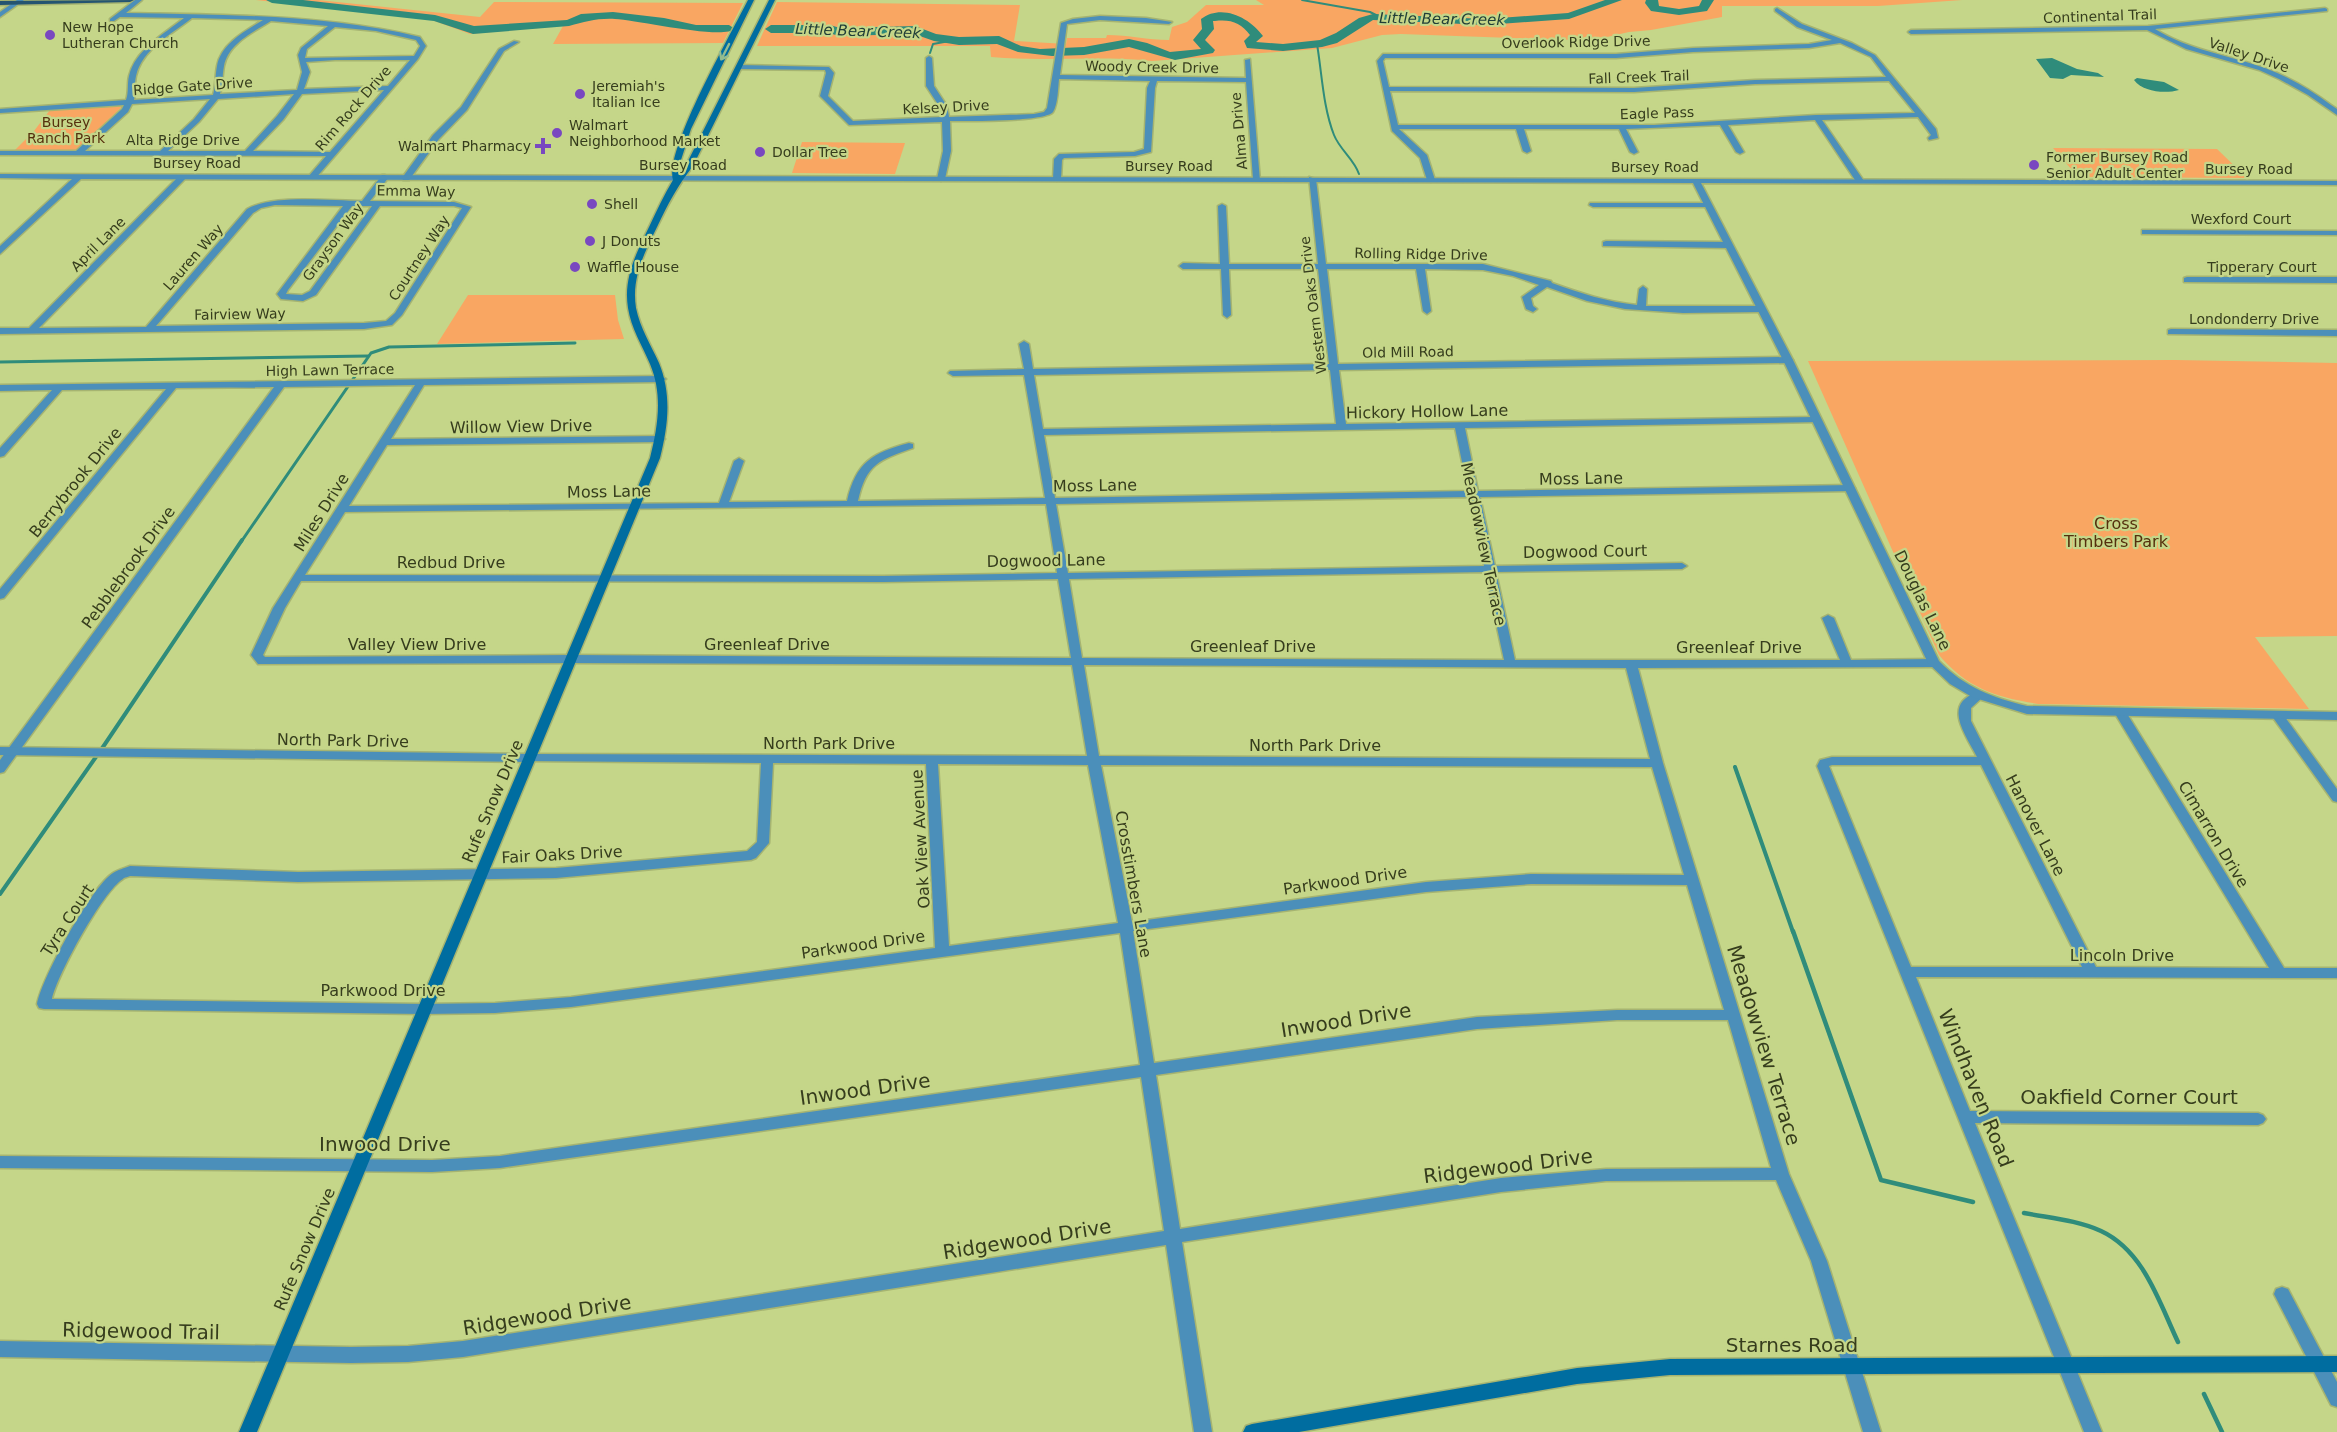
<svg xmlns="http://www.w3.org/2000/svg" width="2337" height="1432" font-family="'DejaVu Sans',sans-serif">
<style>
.green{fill:#f9a662}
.water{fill:#2f8c7b}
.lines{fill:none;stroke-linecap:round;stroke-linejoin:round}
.stream-far3{stroke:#2f8c7b;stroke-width:2}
.stream-far2{stroke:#2f8c7b;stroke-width:3}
.stream-far1{stroke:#2f8c7b;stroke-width:4}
.stream{stroke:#2f8c7b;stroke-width:4.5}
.river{fill:#2f8c7b;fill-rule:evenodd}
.minor-casing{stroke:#a6b471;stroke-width:3}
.tertiary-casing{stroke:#a6b471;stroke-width:3}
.secondary-casing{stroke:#a6b471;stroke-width:3}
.primary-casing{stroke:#a6b471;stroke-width:3}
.minor{fill:#4b8fba;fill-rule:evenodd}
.tertiary{fill:#4b8fba;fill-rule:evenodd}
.secondary{fill:#006da0;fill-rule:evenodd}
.primary{fill:#245471;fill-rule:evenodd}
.oneway{stroke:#94bc8f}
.poi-dot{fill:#7948c0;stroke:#c5d689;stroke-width:2}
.labels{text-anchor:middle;stroke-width:4.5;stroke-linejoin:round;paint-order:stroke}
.far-street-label{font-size:14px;fill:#363d1d;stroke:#c5d689}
.far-poi-label{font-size:14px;fill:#363d1d;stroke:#c5d689;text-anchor:start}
.far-park-label{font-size:14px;fill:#552f0d;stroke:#c5d689}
.far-water-label{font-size:15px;font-style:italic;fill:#213e38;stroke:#c5d689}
.street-label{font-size:16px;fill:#363d1d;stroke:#c5d689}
.park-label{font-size:16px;fill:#552f0d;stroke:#c5d689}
.near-street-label{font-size:20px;fill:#363d1d;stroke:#c5d689}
</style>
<rect width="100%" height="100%" fill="#c5d689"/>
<g class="green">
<polygon points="256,0 318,0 480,17 494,2 743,3 723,43 553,44 563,26 470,34 432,20"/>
<path d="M1256,0H1962L1878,6H1722V17L1651,30L1629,32L1607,37L1572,40L1401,34L1382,35L1332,48L1152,61C1099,55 1045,62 991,57L990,46H757L777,2L1020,5L1014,41L1066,44L1067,38H1106L1107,35C1128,35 1148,40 1169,40L1172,27L1187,22L1206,5H1264Z"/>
<polygon points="117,105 123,106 76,150 14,151 34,131 50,110"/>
<polygon points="802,142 905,143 895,174 792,173"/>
<polygon points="2053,148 2217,149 2247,178 2078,177"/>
<polygon points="468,295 615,295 618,320 624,339 437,344"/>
<path d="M2175,360L2337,363V636L2255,637L2309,709L2038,704C1996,697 1968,689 1939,655L1808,361Z"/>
</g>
<g class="water">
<polygon points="2052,58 2077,69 2098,73 2104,77 2071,75 2063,79 2050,78 2036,59"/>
<path d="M2137,78L2164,82L2179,90C2165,94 2143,92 2134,80Z"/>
</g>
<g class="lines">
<g class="stream-far3">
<polyline points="1302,0 1370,12 1378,16"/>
<path d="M1317,44C1322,74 1323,107 1334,135C1340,150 1354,159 1359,174"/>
<polyline points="930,53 933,44 955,40"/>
</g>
<g class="stream-far2">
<polyline points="0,362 368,356"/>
<polyline points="241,542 371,353 389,347 575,343"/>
</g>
<g class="stream-far1">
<polyline points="1735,767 1793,932"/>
<polyline points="0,894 105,744 242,540"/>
</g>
<g class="stream">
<polyline points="1793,931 1881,1180 1973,1202"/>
<path d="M2024,1213C2049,1218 2077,1220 2101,1231C2144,1251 2159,1302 2178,1342"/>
<polyline points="2204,1394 2222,1432"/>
</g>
<g class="river">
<path d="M266,0H303L435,15L474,26L567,20L581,14L613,12L664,18L696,25H729L735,29C722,40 638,20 615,19C597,18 585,22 569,26L473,34L434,21L272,3Z"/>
<path d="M1605,0H1622L1569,19L1486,25L1373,20L1337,43L1322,47L1283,51L1247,48L1244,41L1250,35C1241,23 1231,19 1215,21H1213L1214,29L1205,40L1215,50L1213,53L1175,60L1129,47L1084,55L1052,56L1018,52L997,44L959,45L934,41L914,34L839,36L829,33H771L765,29L771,25H830L840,28L915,26L936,34L959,37L999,36L1021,46L1040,49L1084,47L1129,39L1147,43L1170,52L1201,49L1193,40L1202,29L1201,19C1222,3 1250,18 1263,36L1256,42L1283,44L1320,40L1336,33L1359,18L1373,14L1486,19L1568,13Z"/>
<polygon points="1646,0 1658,0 1659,6 1679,9 1699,6 1702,0 1714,0 1707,11 1679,15 1651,11 1645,3"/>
</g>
<g class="minor-casing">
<g id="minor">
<path d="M135,0H142L126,13C223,15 324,14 420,37L426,46L418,59L315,179L308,177L326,156L0,155V151H76L122,109L124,105L0,113V109L126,100C129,92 127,84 129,76C135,50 164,34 184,18L120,17L114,21H110V19ZM192,18L263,20C245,31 221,44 217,66C215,76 216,85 213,95L134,100C136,92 134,84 136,76C142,49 172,34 192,18ZM271,21L328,26L301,48L298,55L302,72L297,90L220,94C223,85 222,76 224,66C228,44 253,32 271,21ZM335,27L376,31L416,40L420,46L414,56L305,58L307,49ZM335,60H410L388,86L304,89L310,72L306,62ZM384,90L330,152L253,151L283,120L302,94ZM294,94L277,116L245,151H168L199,122L218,99ZM210,99L194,119L160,151H85L128,112L132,104Z"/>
<path d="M1777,8L1802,24L1852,43L1875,55L1936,129L1938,138L1929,140L1928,138L1931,135L1918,117L1822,120L1864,181L1860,183H1857L1815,120L1728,125L1744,152L1740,154L1736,152L1720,125L1626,129L1638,152L1634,154L1630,152L1619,129H1524L1531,151L1527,153L1523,151L1516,129H1399L1427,155L1435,180L1431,182L1427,180L1420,158L1392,131L1377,61L1383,54H1616L1693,48L1809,44L1832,40L1797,27L1775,11V9ZM1840,43L1871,57L1886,77L1755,80L1634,88L1389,87L1383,61L1385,58H1616L1693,52L1809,48ZM1889,81L1915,113L1816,115L1654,125H1398L1390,91L1634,92L1755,84Z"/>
<path d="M2325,8L2327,9V11L2155,29C2189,50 2228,55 2265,68C2289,77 2311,90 2331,105L2337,109V115L2308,95L2279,79L2259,70L2186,49L2147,30L1911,34L1908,32L1911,30L2148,26Z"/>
<path d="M1100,16L1146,18L1172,22L1169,24L1100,20L1067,24L1060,75L1246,78L1245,60L1250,59L1260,181L1253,179L1246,82L1157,81L1155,88L1151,152L1135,156L1064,158L1062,160L1061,179L1057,181L1053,179L1054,159L1059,154L1134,152L1144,149L1147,88L1150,81L1059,79C1058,88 1058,104 1053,112C1045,122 966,121 950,121L951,151L945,179L941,181L937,179L943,151L942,122L849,125L820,96L826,73L825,70L739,69L736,67L739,65L829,67L834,73L828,96L853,121L942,117L939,106L926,86V58L929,56L932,58L934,86L947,106L949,117L1034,114L1044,112L1047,108L1061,23L1073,19Z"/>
<polygon points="514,41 519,42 504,51 467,110 439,139 409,180 403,180 402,178 433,135 461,107 499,49"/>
<path d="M180,175L187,177L39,328L146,327L247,209C274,194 330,201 362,201L382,175H385L389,177L370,201L454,202L471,207L402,315L392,325L364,329L0,334V328H29ZM275,205L343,206L277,294L281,299L303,301L316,295L380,206H454L462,208L395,313L386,321L364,323L156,326L253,213L261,208ZM352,206H372L310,291L302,295L286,294L288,290Z"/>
<path d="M1309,177L1316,179L1326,264H1483L1551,281L1552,283C1580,293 1607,302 1637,305L1639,289L1643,286L1647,289L1646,306H1761L1765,309L1761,312L1683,313L1625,309L1587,301L1547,287L1531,298L1533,306L1537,309L1533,312L1526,309L1522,297L1539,285L1513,276L1483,270L1425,269L1431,311L1427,314L1423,311L1416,269H1327L1338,364L1788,357L1793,360L1788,363L1339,370L1346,424L1816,417L1819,418V422L1465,428L1478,491L1850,485L1855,488L1850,491L1480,497L1495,566L1682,563L1687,566L1682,569L1496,572L1515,660H1840L1822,618L1828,615L1834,618L1851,660L1934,659L1940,663L1934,667L1638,668L1663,763L1789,1174L1827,1261L1881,1432H1863L1811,1261L1776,1180L1606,1181L1501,1192L1182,1242L1212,1432H1194L1166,1245L463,1357L408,1362L351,1363L0,1357V1341L351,1347L408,1346L463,1341L1164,1231L1141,1077L500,1168L432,1172L0,1168V1156L432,1160L500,1156L1140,1065L1120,933L571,1007L495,1013L424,1014L44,1009L39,1008L37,1004C42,978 91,887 113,873C117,870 125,868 130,866L298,872L556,868L747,851L757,842L761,763L525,761L523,758L529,754L1087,756L1072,665L571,663L258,664L251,655L273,608L415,385L284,387L4,772L0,773V760L274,387L176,388L4,598L0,599V589L166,389L62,390L4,456L0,457V448L52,390L0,391V385L661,376L666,379L661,382L424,385L391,439L660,436L665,439L660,442L387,445L349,506L719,503L734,461L739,458L744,461L729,502L847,501C856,462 872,453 909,443L913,444V448C879,460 866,464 858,501L1045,498L1024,375L953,376L948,373L950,371L1024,369L1019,344L1024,341L1029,344L1033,369L1329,364L1318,269H1229L1231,315L1227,318L1223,315L1221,269H1183L1179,266L1183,263L1220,264L1218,206L1222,204L1226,206L1229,264H1318ZM1330,370L1336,424L1043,429L1034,375ZM1455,428L1468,491L1055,498L1044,435ZM1469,497L1484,566L1068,573L1056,504ZM1046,504L1057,573L883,576L305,575L345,512ZM1485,572L1504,660L1082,658L1069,579ZM1058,579L1071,658L571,655L265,657L263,655L285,608L301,581L883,582ZM1084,665L1626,668L1650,759L1099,756ZM773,763L926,764L935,948L571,997L495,1003L424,1004L52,999C57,975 103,891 123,879C123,878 130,876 131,876L298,882L556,878L751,860L756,858L769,843ZM938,764L1088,765L1118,923L949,946ZM1101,765L1652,767L1684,875L1531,874L1426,882L1132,922ZM1531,884L1687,885L1724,1010H1617L1477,1017L1154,1063L1133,931L1426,892ZM1617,1020H1728L1771,1168L1606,1169L1501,1178L1180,1229L1156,1075L1477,1029Z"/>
<polygon points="1590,203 1707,203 1711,205 1707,207 1593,207 1589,205"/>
<polygon points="2142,230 2337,231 2337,235 2145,234 2142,234"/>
<polygon points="1606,241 1728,242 1732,245 1728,248 1603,246 1603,242"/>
<polygon points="2187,277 2337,277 2337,283 2184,282 2184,278"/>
<polygon points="2171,329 2337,330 2337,336 2168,334 2168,330"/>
<path d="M1978,692L1984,696L1971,708V721L2096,967L2269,968L2114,712L2120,708L2126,712L2284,968H2337V978L1916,977L1970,1111L2258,1113L2263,1115L2266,1119L2263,1123L2258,1125L1975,1123L2102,1432H2084L1817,766L1820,760L1832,757H1977C1966,735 1941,704 1978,692ZM1832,765H1981L2082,967H1911L1829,766Z"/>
<polygon points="2278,712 2282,713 2337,789 2337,802 2333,801 2274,719 2272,716 2274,713"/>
<polygon points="2282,1287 2288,1289 2337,1382 2337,1407 2331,1405 2274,1294 2276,1289"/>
</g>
</g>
<g class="tertiary-casing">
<g id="tertiary">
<polygon points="17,0 24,0 0,17 0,12"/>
<path d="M0,174L2337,181V185L1701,183L1793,360L1939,661C1964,687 1993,698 2027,706L2337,712V720L2027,714L1972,697L1950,684L1928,663L1783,360L1693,183L81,179L0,254V246L72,179L0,178Z"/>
<polygon points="0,747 529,754 535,758 529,762 0,755"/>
</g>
</g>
<g class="secondary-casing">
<g id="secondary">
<path d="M748,0H754L691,129L681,160L679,172L686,165L769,0H775L693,166C678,185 668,204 658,225C645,252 631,277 636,308C640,328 651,345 659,363C672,395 668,426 660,458L257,1432H239L650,458C658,426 663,395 650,364C642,345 631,328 628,308C623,277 637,252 650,225C657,210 664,195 673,180C664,151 732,32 748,0Z"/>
<polygon points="2337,1356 2337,1372 1670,1375 1577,1384 1299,1432 1243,1432 1246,1426 1252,1424 1577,1368 1670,1359"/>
</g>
</g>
<g class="primary-casing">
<polygon id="primary" points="134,0 130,2 0,5 0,1"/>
</g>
<use href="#minor" class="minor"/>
<use href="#tertiary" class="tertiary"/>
<use href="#secondary" class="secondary"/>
<use href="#primary" class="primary"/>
</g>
<defs><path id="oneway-shaft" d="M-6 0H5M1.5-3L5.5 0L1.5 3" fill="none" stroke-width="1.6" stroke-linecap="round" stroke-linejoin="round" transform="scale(1.5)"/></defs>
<use class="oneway" href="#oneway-shaft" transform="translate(725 52) rotate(117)"/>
<g class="poi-dot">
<circle cx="50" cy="35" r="6"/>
<circle cx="580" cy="94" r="6"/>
<circle cx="557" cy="133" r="6"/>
<path d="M540 137h6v6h6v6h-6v6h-6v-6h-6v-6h6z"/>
<circle cx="760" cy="152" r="6"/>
<circle cx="2034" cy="165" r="6"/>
<circle cx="592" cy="204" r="6"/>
<circle cx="590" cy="241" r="6"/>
<circle cx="575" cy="267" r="6"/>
</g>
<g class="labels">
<g class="far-street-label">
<text transform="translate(2100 16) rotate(-2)" y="5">Continental Trail</text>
<text transform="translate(1576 42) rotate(-1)" y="5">Overlook Ridge Drive</text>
<text transform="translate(2249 55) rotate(18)" y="5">Valley Drive</text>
<text transform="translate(1152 67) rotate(1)" y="5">Woody Creek Drive</text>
<text transform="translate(1639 77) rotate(-2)" y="5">Fall Creek Trail</text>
<text transform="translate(193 86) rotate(-4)" y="5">Ridge Gate Drive</text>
<text transform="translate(946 107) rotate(-3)" y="5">Kelsey Drive</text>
<text transform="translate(353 108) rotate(-49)" y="5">Rim Rock Drive</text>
<text transform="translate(1657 113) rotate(-2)" y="5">Eagle Pass</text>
<text transform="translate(1239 131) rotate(-95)" y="5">Alma Drive</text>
<text x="183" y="145">Alta Ridge Drive</text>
<text x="197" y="168">Bursey Road</text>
<text x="683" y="170">Bursey Road</text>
<text x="1169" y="171">Bursey Road</text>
<text x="1655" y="172">Bursey Road</text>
<text x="2249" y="174">Bursey Road</text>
<text transform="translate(416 191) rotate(1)" y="5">Emma Way</text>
<text x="2241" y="224">Wexford Court</text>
<text transform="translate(333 242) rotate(-54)" y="5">Grayson Way</text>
<text transform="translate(98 244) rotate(-45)" y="5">April Lane</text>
<text transform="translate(1421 254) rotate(1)" y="5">Rolling Ridge Drive</text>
<text transform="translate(193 257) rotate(-49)" y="5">Lauren Way</text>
<text transform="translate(419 258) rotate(-57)" y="5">Courtney Way</text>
<text x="2262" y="272">Tipperary Court</text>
<text transform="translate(1313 305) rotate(-97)" y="5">Western Oaks Drive</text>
<text transform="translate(240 314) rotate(-1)" y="5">Fairview Way</text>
<text x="2254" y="324">Londonderry Drive</text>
<text transform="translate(1408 352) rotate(-1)" y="5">Old Mill Road</text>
<text transform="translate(330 370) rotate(-1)" y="5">High Lawn Terrace</text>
</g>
<g class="far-poi-label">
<text x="62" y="32">New Hope<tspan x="62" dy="16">Lutheran Church</tspan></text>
<text x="592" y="91">Jeremiah's<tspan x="592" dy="16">Italian Ice</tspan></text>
<text x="569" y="130">Walmart<tspan x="569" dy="16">Neighborhood Market</tspan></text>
<text x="531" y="151" text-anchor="end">Walmart Pharmacy</text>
<text x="772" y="157">Dollar Tree</text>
<text x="2046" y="162">Former Bursey Road<tspan x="2046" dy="16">Senior Adult Center</tspan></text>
<text x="604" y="209">Shell</text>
<text x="602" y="246">J Donuts</text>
<text x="587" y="272">Waffle House</text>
</g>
<g class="far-park-label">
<text x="66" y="127">Bursey<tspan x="66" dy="16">Ranch Park</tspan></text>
</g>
<g class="far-water-label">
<text transform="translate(1442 19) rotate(1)" y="5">Little Bear Creek</text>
<text transform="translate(858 31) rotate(2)" y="5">Little Bear Creek</text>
</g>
<g class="street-label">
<text transform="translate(1427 411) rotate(-1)" y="6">Hickory Hollow Lane</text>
<text transform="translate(521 426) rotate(-1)" y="6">Willow View Drive</text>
<text transform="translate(1581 478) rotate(-1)" y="6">Moss Lane</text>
<text transform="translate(75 482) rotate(-51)" y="6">Berrybrook Drive</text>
<text transform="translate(1095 485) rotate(-1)" y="6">Moss Lane</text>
<text transform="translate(609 491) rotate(-1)" y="6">Moss Lane</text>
<text transform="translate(321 512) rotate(-58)" y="6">Miles Drive</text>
<text transform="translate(1484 544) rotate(78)" y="6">Meadowview Terrace</text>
<text transform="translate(1585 551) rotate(-1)" y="6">Dogwood Court</text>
<text transform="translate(1046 560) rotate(-1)" y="6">Dogwood Lane</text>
<text x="451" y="568">Redbud Drive</text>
<text transform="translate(128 567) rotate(-54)" y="6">Pebblebrook Drive</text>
<text transform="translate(1923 600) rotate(64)" y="6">Douglas Lane</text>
<text x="417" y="650">Valley View Drive</text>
<text x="767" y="650">Greenleaf Drive</text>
<text x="1253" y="652">Greenleaf Drive</text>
<text x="1739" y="653">Greenleaf Drive</text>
<text transform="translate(343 740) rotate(1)" y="6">North Park Drive</text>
<text x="829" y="749">North Park Drive</text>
<text x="1315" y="751">North Park Drive</text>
<text transform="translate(492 801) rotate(-67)" y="6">Rufe Snow Drive</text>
<text transform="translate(2036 825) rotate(63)" y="6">Hanover Lane</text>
<text transform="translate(2214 834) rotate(59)" y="6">Cimarron Drive</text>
<text transform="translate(920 839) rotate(-93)" y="6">Oak View Avenue</text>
<text transform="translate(562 854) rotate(-3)" y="6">Fair Oaks Drive</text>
<text transform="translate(1345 880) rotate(-8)" y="6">Parkwood Drive</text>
<text transform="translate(1134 884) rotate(80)" y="6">Crosstimbers Lane</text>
<text transform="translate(67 920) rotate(-57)" y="6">Tyra Court</text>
<text transform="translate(863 944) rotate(-8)" y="6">Parkwood Drive</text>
<text x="2122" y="961">Lincoln Drive</text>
<text x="383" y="996">Parkwood Drive</text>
<text transform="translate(304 1249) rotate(-67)" y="6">Rufe Snow Drive</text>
</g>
<g class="park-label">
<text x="2116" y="529">Cross<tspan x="2116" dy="18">Timbers Park</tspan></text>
</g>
<g class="near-street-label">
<text transform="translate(1346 1020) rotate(-9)" y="7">Inwood Drive</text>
<text transform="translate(1764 1045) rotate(73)" y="7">Meadowview Terrace</text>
<text transform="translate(1976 1088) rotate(68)" y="7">Windhaven Road</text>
<text transform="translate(865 1089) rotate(-8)" y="7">Inwood Drive</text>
<text x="2129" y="1104">Oakfield Corner Court</text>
<text x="385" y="1151">Inwood Drive</text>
<text transform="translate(1508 1166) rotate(-7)" y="7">Ridgewood Drive</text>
<text transform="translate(1027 1239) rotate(-9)" y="7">Ridgewood Drive</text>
<text transform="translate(547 1315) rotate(-9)" y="7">Ridgewood Drive</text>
<text transform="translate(141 1331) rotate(1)" y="7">Ridgewood Trail</text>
<text x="1792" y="1352">Starnes Road</text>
</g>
</g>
</svg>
